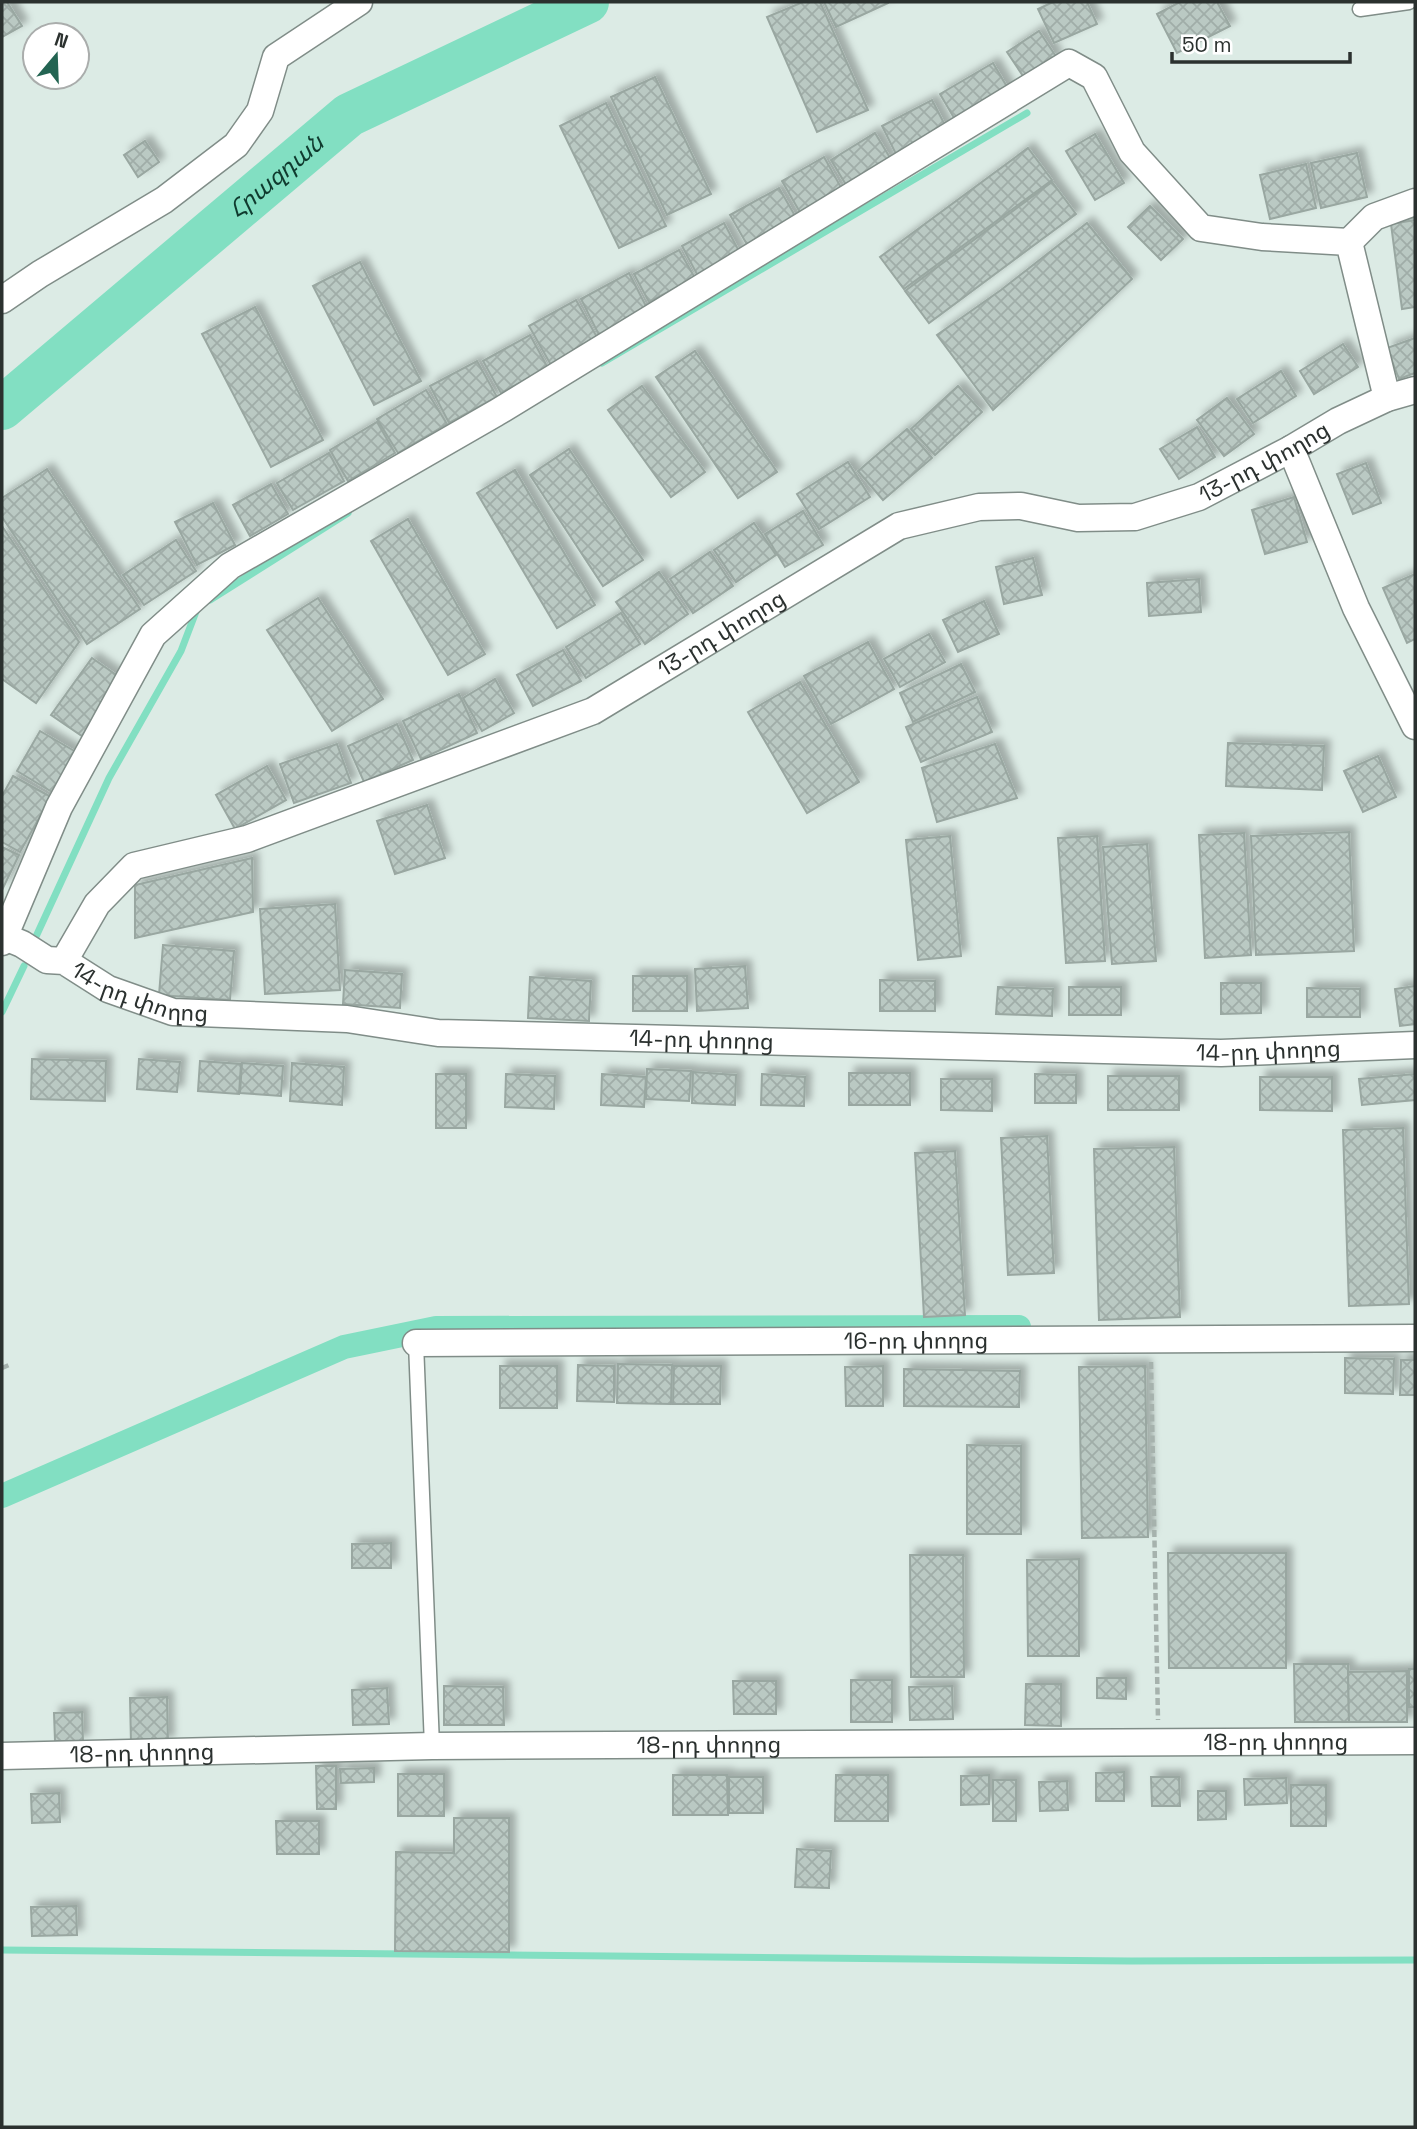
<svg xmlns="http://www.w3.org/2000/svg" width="1417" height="2129" font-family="'Space Grotesk','Noto Sans Armenian',sans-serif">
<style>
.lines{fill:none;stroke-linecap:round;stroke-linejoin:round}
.stream{stroke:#82dfc2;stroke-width:7}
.canal{stroke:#82dfc2;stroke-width:24}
.river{stroke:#82dfc2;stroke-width:44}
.building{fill:url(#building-cross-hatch);stroke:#99a7a1;stroke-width:2;filter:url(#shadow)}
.service-casing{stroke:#808d88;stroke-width:17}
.minor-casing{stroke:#808d88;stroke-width:29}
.path{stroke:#a6b2ad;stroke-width:4.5;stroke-dasharray:7 3.5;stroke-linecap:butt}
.service{stroke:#fff;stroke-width:14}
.minor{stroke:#fff;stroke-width:26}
.labels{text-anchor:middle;stroke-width:5;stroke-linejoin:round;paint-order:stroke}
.street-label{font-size:23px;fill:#2b312f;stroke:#fff}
.water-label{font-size:24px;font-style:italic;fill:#0f3a2e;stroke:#fff}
</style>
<defs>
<pattern id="building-cross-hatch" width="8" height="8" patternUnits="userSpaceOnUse" patternTransform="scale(1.75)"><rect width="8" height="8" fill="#bac9c3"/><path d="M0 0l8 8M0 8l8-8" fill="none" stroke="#a0ada8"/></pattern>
<filter id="shadow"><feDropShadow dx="6" dy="-6" stdDeviation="3.5" flood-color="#0004"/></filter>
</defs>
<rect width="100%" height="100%" fill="#dcebe5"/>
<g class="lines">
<g class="stream">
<polyline points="602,363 1027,113"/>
<polyline points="210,600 348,513"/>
<polyline points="33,943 109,778 181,651 197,609"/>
<polyline points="2,1012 24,966"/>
<polyline points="2,1950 1131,1961 1415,1960"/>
</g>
<polyline class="canal" points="2,1496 344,1347 436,1328 1019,1327"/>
<path class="river" id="s1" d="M2,408L349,115L587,2"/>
</g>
<g class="building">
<polygon points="2,2 7,2 22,26 2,37"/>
<polygon points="803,2 820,2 868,110 817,132 767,17"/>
<polygon points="824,2 888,2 888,3 836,27"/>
<polygon points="1053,2 1087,2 1097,24 1054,43 1038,9"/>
<polygon points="1180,2 1217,2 1230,26 1177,53 1157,14"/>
<polygon points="1039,31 1057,58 1025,79 1007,52"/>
<polygon points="993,63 1010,92 957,123 940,94"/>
<polygon points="655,77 711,194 667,215 611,97"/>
<polygon points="932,100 947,129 897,156 882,126"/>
<polygon points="606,103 666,226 619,248 560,126"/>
<polygon points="875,133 892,161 848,188 831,160"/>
<polygon points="1095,134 1124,183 1095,200 1066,151"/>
<polygon points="145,141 159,162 138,177 124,155"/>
<polygon points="1028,148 1052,180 904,289 880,257"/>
<polygon points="1357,153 1367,197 1321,208 1311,163"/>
<polygon points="824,157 843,191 801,214 782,181"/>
<polygon points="1306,164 1316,208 1270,219 1260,175"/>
<polygon points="1052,182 1076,214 929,323 905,291"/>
<polygon points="779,188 798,221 749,248 730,215"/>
<polygon points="1150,206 1183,239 1161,260 1128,227"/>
<polygon points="1415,220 1415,307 1402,309 1391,224"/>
<polygon points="724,223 740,253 698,276 682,246"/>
<polygon points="1087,223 1132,279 993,410 937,335 1001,290"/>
<polygon points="679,250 695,278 649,302 634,274"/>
<polygon points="360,262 421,381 374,405 313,286"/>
<polygon points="629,273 649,312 600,337 581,299"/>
<polygon points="576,300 598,339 551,365 529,326"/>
<polygon points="255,307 323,440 271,467 202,334"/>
<polygon points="530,335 548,368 501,393 483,361"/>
<polygon points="1415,338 1415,373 1399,379 1387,348"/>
<polygon points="1343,344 1358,367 1314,394 1300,371"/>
<polygon points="695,351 777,472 738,498 656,377"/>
<polygon points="477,361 497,397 449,423 430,386"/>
<polygon points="1281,371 1296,396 1253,423 1237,399"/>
<polygon points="642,386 705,472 671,497 608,410"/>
<polygon points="958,386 982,412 935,455 911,429"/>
<polygon points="426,390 447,424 398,453 377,419"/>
<polygon points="1227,398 1254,434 1224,456 1197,420"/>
<polygon points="377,422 395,453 348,481 330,450"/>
<polygon points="1197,427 1215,457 1179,479 1160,449"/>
<polygon points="907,429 932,458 883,500 858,471"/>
<polygon points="569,449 643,560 603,586 530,475"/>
<polygon points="329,453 344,481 293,510 277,483"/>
<polygon points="848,462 870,497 819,529 797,494"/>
<polygon points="1366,463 1381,503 1353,514 1337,474"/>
<polygon points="47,469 140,609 87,644 2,517 2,498"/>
<polygon points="515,470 595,605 557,628 477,493"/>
<polygon points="271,484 288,514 250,536 233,505"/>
<polygon points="1294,497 1307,542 1265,554 1252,510"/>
<polygon points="213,503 235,545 197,565 175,522"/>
<polygon points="803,511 823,545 785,567 765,534"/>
<polygon points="408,519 485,654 448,675 371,541"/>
<polygon points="754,523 776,555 736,582 714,550"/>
<polygon points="2,526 79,642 36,703 2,679"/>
<polygon points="176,540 196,571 144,605 123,575"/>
<polygon points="710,552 733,586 693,613 670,579"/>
<polygon points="1033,558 1042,595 1004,604 996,567"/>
<polygon points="659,572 688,614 645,644 616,602"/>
<polygon points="1415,574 1415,639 1407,643 1383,588"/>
<polygon points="1199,579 1201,612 1149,616 1147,583"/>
<polygon points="318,598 383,699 332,731 267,630"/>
<polygon points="984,601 999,634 958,652 943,620"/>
<polygon points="621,613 640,644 586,678 566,647"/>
<polygon points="929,634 945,662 900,687 884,659"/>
<polygon points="868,642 894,689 831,724 804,676"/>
<polygon points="563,650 581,681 533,706 517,675"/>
<polygon points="92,658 122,679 82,736 51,715"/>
<polygon points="961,664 975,692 913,722 900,693"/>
<polygon points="495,679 514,713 482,731 463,698"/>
<polygon points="800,682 859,782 807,813 748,712"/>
<polygon points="459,694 477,733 421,759 403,721"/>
<polygon points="977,697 992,732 921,762 906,727"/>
<polygon points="397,724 413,760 364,782 348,746"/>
<polygon points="40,731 76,752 52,792 17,771"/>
<polygon points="1228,743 1324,746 1322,790 1226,786"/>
<polygon points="337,744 351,783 294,803 280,764"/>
<polygon points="995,744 1017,798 937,822 922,768"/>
<polygon points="1378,756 1396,797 1363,812 1344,771"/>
<polygon points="267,766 286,800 235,829 216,795"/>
<polygon points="13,776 51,797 20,852 2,842 2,796"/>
<polygon points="427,805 445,858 395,874 377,821"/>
<polygon points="1349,832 1354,951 1256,955 1251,836"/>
<polygon points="1244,833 1251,955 1205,958 1199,835"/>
<polygon points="950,836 961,956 918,960 906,840"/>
<polygon points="1097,836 1105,961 1066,963 1058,838"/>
<polygon points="1147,844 1156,961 1112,964 1103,847"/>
<polygon points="2,847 19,855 2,890"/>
<polygon points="252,858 253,912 135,938 135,885"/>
<polygon points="335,904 340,990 265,994 260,909"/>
<polygon points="163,945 234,951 230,1000 159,995"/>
<polygon points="745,966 748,1008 697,1011 695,969"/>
<polygon points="345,970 402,974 400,1008 343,1004"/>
<rect x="633" y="976" width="54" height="35"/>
<polygon points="530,977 591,981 589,1021 528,1018"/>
<polygon points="880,980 935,981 935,1011 880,1011"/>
<polygon points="1221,983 1261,983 1261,1013 1221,1014"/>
<polygon points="1415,986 1415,1024 1400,1026 1395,989"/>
<polygon points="998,987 1053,989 1052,1016 996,1014"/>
<rect x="1069" y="987" width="52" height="28"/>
<polygon points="1307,988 1360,989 1360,1017 1307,1017"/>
<polygon points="32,1059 106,1061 105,1101 31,1099"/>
<polygon points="139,1059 180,1062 177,1092 137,1089"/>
<polygon points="200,1061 241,1064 239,1094 198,1091"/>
<polygon points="242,1063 283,1066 281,1096 240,1093"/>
<polygon points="292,1063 344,1067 342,1105 290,1101"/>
<polygon points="647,1069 691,1071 689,1101 646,1099"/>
<polygon points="693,1072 736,1075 735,1105 692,1103"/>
<rect x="849" y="1073" width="61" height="32"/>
<rect x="436" y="1074" width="30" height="54"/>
<polygon points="506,1074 555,1076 554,1109 505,1107"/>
<polygon points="602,1074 646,1077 644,1107 601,1105"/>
<polygon points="762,1074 805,1077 804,1106 761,1105"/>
<polygon points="1035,1074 1076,1075 1076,1103 1035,1103"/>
<polygon points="1415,1074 1415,1100 1362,1105 1359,1079"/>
<rect x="1108" y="1076" width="71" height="34"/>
<polygon points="1260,1077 1332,1077 1332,1111 1260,1110"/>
<polygon points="941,1079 992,1079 992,1111 941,1110"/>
<polygon points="1403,1128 1409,1304 1349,1306 1343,1130"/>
<polygon points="1047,1136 1054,1273 1008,1275 1001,1138"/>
<polygon points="1174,1147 1180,1317 1099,1320 1094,1149"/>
<polygon points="955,1151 965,1315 924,1317 915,1153"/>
<polygon points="1345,1358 1394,1359 1393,1394 1345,1393"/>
<polygon points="1401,1360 1415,1360 1415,1395 1400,1395"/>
<polygon points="618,1364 672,1365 671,1404 617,1403"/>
<polygon points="578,1365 614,1366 614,1402 577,1401"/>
<rect x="500" y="1366" width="57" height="42"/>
<polygon points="674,1366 721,1366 720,1404 673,1404"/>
<polygon points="883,1366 883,1406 846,1406 845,1367"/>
<polygon points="1145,1366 1148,1537 1082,1538 1079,1367"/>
<polygon points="904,1369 1020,1371 1019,1407 904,1406"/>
<polygon points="967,1445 1021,1446 1021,1534 967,1534"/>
<polygon points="391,1543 391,1568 352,1568 352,1544"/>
<polygon points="1168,1553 1286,1553 1286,1668 1169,1668"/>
<polygon points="910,1555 963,1555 964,1677 911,1677"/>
<polygon points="1079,1559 1079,1656 1028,1656 1027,1560"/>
<polygon points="1294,1664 1348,1664 1349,1722 1295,1722"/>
<rect x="1409" y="1669" width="6" height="38"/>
<polygon points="1407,1671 1407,1722 1349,1722 1348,1672"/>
<polygon points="1097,1678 1126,1678 1126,1699 1097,1698"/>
<rect x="851" y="1680" width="41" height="42"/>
<polygon points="733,1681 776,1681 776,1714 734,1714"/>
<polygon points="1026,1684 1061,1684 1061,1726 1025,1725"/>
<polygon points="444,1686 503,1687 504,1725 444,1725"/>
<polygon points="952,1686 953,1719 910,1720 909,1687"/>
<polygon points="387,1688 389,1724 353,1725 352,1690"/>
<polygon points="167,1697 168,1742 131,1743 130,1698"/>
<polygon points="82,1712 83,1741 55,1741 54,1713"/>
<polygon points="316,1766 336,1766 336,1809 317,1809"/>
<polygon points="374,1768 374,1782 341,1783 340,1769"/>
<polygon points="1124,1772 1124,1801 1096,1801 1096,1773"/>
<rect x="398" y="1774" width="46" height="42"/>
<polygon points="673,1775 727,1775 728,1815 673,1815"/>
<polygon points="836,1775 888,1775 888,1821 835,1821"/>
<polygon points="989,1775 989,1804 961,1805 961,1776"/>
<rect x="729" y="1777" width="34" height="36"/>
<polygon points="1151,1777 1179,1777 1180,1806 1152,1806"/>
<polygon points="1286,1778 1287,1803 1245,1805 1244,1779"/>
<rect x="993" y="1780" width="23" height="41"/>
<polygon points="1067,1781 1068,1810 1040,1811 1039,1782"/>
<rect x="1291" y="1785" width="35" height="41"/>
<polygon points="1198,1791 1226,1791 1226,1819 1198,1820"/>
<polygon points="59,1793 60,1822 32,1823 31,1794"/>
<polygon points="454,1818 509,1818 509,1952 395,1951 396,1852 454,1853"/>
<polygon points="276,1821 319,1821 319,1854 277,1854"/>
<polygon points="797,1849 831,1851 829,1888 795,1887"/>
<polygon points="76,1906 77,1935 32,1936 31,1907"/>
</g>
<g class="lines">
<g class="service-casing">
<g id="service">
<polyline points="1360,9 1409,2"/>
<polyline points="416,1343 432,1746"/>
</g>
</g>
<g class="minor-casing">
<g id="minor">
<polyline points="1349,242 1374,217 1415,202"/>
<polyline points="2,300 40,274 164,200 236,145 260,111 276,57 359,2"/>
<polyline points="1291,449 1356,608 1415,726"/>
<path id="s2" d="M5,937L22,944L47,960L64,961L108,989L173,1012L347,1019L438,1033L1221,1053L1415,1045"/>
<polyline points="2,942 59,807 153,635 230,566 496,413 1069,63 1094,77 1132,152 1201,228 1262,237 1349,242 1387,398"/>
<path id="s3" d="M64,961L97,904L134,866L247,839L593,711L899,526L979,507L1021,506L1078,518L1135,517L1199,497L1291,449L1338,421L1387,398L1415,390"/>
<path id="s4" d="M416,1343L1415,1338"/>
<path id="s5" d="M2,1756L432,1746L1415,1741"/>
</g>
</g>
<g class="path">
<polyline points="1151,1362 1158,1720"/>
<polyline points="2,1368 9,1365"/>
</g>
<use href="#service" class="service"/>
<use href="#minor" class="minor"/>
</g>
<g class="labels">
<g class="street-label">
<text dy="8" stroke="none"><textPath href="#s3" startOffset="1342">13-րդ փողոց</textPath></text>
<text dy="8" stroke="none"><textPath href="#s3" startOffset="754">13-րդ փողոց</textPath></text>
<text dy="8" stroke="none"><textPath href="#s2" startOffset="149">14-րդ փողոց</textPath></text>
<text dy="8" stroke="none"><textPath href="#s2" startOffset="716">14-րդ փողոց</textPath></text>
<text dy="8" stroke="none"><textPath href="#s2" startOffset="1283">14-րդ փողոց</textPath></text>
<text dy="8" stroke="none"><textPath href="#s4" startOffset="500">16-րդ փողոց</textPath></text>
<text dy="8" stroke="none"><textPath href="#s5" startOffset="1274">18-րդ փողոց</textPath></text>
<text dy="8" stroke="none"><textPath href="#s5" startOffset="707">18-րդ փողոց</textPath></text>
<text dy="8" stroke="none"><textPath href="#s5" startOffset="140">18-րդ փողոց</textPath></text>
</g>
<g class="water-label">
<text dy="8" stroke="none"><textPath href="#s1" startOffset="359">Հրազդան</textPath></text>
</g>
</g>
<rect width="1417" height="2129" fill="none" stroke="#2b312f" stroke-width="7"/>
<g transform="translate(56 56) rotate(19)"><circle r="33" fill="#ffffff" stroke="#aaadac" stroke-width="2"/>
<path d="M0-5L12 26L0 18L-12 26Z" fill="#236452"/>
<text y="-10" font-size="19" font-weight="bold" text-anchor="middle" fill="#2b312f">N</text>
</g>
<path d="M1172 52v10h178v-10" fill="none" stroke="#2b312f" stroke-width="3.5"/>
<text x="1182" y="52" font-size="21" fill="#2b312f" stroke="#ffffff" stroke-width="5" paint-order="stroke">50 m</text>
</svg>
